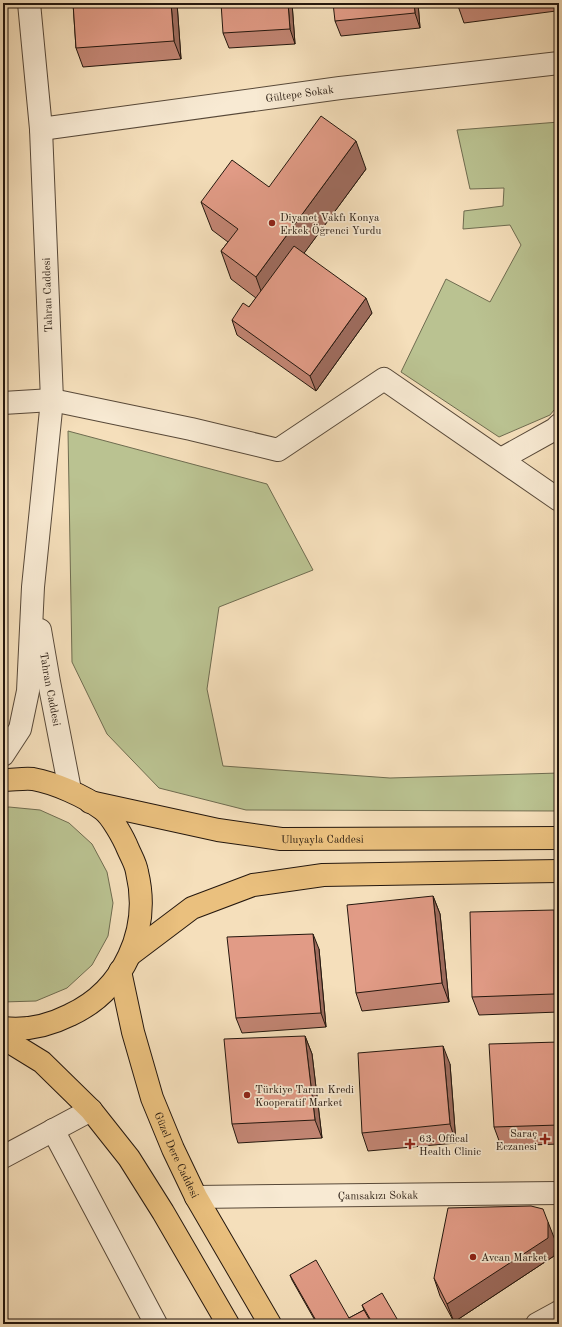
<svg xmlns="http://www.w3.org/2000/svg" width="562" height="1327" font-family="'Old Standard TT',serif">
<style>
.green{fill:#bac291;stroke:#6f6c50}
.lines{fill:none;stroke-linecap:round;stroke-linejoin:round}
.minor-casing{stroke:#584939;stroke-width:24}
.major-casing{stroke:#24170e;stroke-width:24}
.minor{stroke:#f8ead3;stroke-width:22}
.major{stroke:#eac07e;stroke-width:22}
.wall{fill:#c28573;stroke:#24170e}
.shaded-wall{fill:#9e6c5e;stroke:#24170e}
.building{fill:#e19b86;stroke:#24170e}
.poi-dot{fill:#8f2418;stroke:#f8ead3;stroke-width:1.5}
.labels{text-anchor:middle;stroke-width:3.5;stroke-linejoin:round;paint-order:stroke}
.street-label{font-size:11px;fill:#24170e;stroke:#f8ead3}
.poi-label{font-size:11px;fill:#24170e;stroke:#f8ead3;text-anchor:start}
</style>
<rect width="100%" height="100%" fill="#f5dfbb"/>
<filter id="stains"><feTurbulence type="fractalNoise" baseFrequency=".005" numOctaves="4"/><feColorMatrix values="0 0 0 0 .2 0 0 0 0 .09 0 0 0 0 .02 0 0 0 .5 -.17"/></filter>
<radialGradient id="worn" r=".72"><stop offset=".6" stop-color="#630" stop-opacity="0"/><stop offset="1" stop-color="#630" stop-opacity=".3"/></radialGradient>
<g class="green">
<polygon points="559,122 559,404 550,415 499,437 401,372 446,279 490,302 521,245 510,225 463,229 464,211 503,206 504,188 470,189 457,130"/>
<polygon points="68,431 267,484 313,570 219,607 207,689 223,766 390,778 559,773 559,811 246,810 159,788 107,734 72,662"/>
<polygon points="9,807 40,810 69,823 92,844 107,872 113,903 108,936 92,965 67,988 36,1001 3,1002 3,808"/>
</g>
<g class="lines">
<g class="minor-casing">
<g id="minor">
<path id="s1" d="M41,129L340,88L559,63"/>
<polyline points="3,403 52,400 191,429 278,450 384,379 559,500"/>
<polyline points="501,459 555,429 559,425"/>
<path id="s2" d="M40,630L49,682L70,790"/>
<polyline points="3,755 20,729 28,691 33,587 52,400 41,129 29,3"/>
<polyline points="53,1130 156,1324"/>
<polyline points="3,1157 91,1110"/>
<path id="s3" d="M196,1197L559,1193"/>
<polyline points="537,1324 559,1312"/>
</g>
</g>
<g class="major-casing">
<g id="major">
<path d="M3,780C13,780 24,778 33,779C55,783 84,796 102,809C111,815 124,839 128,849C131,856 136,864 137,872C151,930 124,990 70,1015C48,1026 27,1031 3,1028"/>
<path id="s4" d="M90,802L218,830L281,839L559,838"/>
<polyline points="131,954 192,908 253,885 323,875 559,871"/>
<path id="s5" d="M120,971L133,1032L152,1098L173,1149L196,1197L270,1324"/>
<polyline points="3,1038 42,1062 91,1110 129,1158 163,1212 228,1324"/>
</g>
</g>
<use href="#minor" class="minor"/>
<use href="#major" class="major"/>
</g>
<g class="wall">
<polygon points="73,3 177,3 181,59 83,67 76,48"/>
<polygon points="292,3 295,44 229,48 223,33"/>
<polygon points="418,3 420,28 341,36 335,21"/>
<polygon points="457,3 555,3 556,11 464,23"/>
<polygon points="366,169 304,253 372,313 316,391 237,335 232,320 249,307 256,298 231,279 221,251 228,242 212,230 201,202 269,187"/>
<polygon points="3,199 5,206 6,267 3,267"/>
<polygon points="433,896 440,914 449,1002 362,1011 356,993"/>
<polygon points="554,910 559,925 559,1012 479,1015 472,997"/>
<polygon points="319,949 326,1027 242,1033 236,1018"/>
<polygon points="305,1036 312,1054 322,1138 238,1143 232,1124"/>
<polygon points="559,1042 559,1144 501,1146 494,1127"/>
<polygon points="450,1064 456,1143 368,1151 362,1133"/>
<polygon points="555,1240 554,1256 454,1322 440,1296 434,1278"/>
<polygon points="290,1275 349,1318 364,1310 362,1305 400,1324 317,1324 292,1280"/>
</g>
<g class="shaded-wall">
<polygon points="171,3 177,3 181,59 174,41"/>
<polygon points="288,3 292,3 295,44 290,29"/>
<polygon points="414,3 418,3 420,28 415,13"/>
<polygon points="553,3 555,3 556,11"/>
<polygon points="3,100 4,122 4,160 3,156"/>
<polygon points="356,141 366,169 266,305 256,277"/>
<polygon points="3,199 5,206 6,267 3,258"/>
<polygon points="366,298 372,313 316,391 310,376"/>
<polygon points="433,896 440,914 449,1002 442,983"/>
<polygon points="554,910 559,925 559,1007 554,994"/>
<polygon points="313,934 319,949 326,1027 321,1013"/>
<polygon points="305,1036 312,1054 322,1138 315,1120"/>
<polygon points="443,1046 450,1064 456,1143 450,1124"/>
<polygon points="548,1222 555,1240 554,1256 454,1322 447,1304"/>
</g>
<g class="building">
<polygon points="73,3 171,3 174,41 76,48"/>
<polygon points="221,3 288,3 290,29 223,33"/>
<polygon points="333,3 414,3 415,13 335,21"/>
<polygon points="457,3 469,3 457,5"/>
<polygon points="321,116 356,141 256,277 221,251 238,229 201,202 232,160 269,187"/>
<polygon points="294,246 366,298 310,376 232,320 243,303 249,307"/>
<polygon points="433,896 442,983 356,993 347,905"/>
<polygon points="554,910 554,994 472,997 470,912"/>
<polygon points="313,934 321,1013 236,1018 227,937"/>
<polygon points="305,1036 315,1120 232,1124 224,1039"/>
<polygon points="559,1042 559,1125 494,1127 489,1044"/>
<polygon points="443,1046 450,1124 362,1133 358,1053"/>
<polygon points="531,1206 543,1209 548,1222 548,1238 447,1304 434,1278 448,1208"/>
<polygon points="316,1260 349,1318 364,1310 372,1324 318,1324 290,1275"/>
<polygon points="382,1293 400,1324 373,1324 362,1305"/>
</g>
<g class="poi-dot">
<circle cx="272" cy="223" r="4"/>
<circle cx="247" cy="1095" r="4"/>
<path d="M543 1133h4v4h4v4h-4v4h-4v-4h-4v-4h4z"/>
<path d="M408 1138h4v4h4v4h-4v4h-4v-4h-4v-4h4z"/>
<circle cx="473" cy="1257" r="4"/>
</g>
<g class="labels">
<g class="street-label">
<text dy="4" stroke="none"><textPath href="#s1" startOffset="261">Gültepe Sokak</textPath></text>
<text transform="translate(47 295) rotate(-92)" y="4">Tahran Caddesi</text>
<text dy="4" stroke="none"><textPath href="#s2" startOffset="60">Tahran Caddesi</textPath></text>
<text dy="4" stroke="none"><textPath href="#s4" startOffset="236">Uluyayla Caddesi</textPath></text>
<text dy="4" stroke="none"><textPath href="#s5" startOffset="193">Güzel Dere Caddesi</textPath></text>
<text dy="4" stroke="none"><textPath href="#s3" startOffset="182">Çamsakızı Sokak</textPath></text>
</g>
<g class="poi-label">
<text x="280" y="221">Diyanet Vakfı Konya<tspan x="280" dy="13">Erkek Öğrenci Yurdu</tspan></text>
<text x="255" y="1093">Türkiye Tarım Kredi<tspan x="255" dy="13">Kooperatif Market</tspan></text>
<text x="537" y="1137" text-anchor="end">Saraç<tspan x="537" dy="13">Eczanesi</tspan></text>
<text x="419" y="1142">63. Offical<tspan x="419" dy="13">Health Clinic</tspan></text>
<text x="481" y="1261">Avcan Market</text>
</g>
</g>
<rect width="562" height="1327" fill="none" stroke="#f5dfbb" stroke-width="16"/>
<rect x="4" y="4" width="554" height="1319" fill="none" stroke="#24170e" stroke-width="2"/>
<rect x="8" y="8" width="546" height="1311" fill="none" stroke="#24170e"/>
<rect width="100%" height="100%" filter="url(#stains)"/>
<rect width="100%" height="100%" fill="url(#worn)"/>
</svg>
